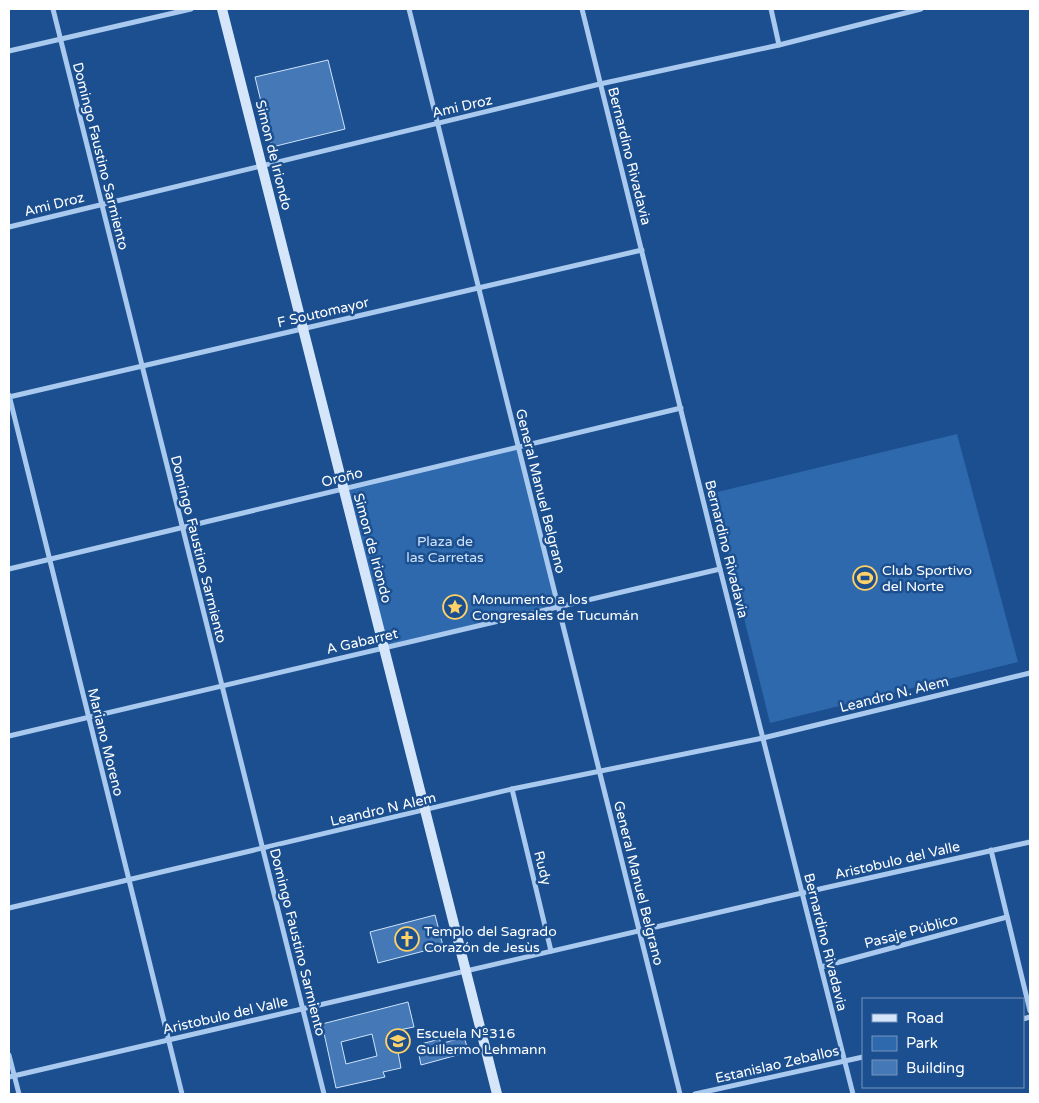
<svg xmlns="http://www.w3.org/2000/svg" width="1039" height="1103" font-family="'Varela Round',sans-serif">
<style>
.green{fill:#2e69ad}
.building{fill:#4478b7;stroke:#cfe3fa;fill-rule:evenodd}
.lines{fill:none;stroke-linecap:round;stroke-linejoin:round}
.minor{stroke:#a9c9ee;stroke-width:5}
.secondary{stroke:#d6e6fa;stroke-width:10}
.labels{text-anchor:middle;stroke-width:5;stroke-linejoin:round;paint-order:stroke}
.street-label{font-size:14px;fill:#fff;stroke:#1b4f8f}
.park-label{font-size:14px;fill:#cfe3fa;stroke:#1b4f8f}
.poi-label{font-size:14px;fill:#fff;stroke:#1b4f8f;text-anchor:start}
</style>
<rect width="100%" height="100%" fill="#1b4f8f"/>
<g class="green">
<polygon points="957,434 1018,662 770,723 713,493"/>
<polygon points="518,446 559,608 385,647 343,489"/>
</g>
<g class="building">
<polygon points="328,60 345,129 272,147 255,77"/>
<polygon points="435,915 443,946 378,963 370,932"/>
<path d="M408,1002L414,1027L394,1031L401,1068L383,1072L385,1077L336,1088L322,1024ZM372,1034L377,1056L346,1064L341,1042Z"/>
<polygon points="464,1037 468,1050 461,1051 461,1054 421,1065 417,1045 440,1039 440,1044"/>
</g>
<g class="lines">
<g class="minor">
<polyline points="53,9 324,1094"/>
<polyline points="409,9 680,1094"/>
<polyline points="582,9 720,569 853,1094"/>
<polyline points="771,9 779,45"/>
<polyline points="9,51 191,9"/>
<polyline points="9,227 600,84 779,45 921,9"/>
<polyline points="9,395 182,1094"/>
<polyline points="9,397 642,250"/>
<polyline points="9,569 681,408"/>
<polyline points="9,736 720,569"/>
<polyline points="512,789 551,951"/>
<polyline points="991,850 1030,1011"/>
<polyline points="9,908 512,789 763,738 1030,673"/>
<polyline points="821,967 1007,917"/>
<polyline points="1023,1019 1030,1017"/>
<polyline points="9,1055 19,1094"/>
<polyline points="9,1077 802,893 1030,842"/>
<polyline points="695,1094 863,1057"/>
</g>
<polyline class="secondary" points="222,9 497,1094"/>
</g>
<defs>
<g id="stadium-ring" transform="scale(1.25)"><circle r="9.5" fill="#1b4f8f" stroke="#ffd166" stroke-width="1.5"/><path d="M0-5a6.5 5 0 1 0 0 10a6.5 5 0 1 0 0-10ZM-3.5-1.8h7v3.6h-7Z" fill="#ffd166"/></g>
<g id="sight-ring" transform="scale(1.25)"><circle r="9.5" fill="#1b4f8f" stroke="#ffd166" stroke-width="1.5"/><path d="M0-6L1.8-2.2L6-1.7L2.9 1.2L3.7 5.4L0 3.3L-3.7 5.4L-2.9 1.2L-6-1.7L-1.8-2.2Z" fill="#ffd166"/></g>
<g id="church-ring" transform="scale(1.25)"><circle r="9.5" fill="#1b4f8f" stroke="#ffd166" stroke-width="1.5"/><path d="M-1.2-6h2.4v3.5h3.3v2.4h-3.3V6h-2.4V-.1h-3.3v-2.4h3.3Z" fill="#ffd166"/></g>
<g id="school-ring" transform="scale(1.25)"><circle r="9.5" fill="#1b4f8f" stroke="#ffd166" stroke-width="1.5"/><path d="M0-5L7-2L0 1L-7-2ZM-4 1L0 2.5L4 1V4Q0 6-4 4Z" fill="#ffd166"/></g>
</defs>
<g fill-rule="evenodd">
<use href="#stadium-ring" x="865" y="578"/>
<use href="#sight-ring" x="455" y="607"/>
<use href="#church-ring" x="407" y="939"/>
<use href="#school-ring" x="398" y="1041"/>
</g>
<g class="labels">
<g class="street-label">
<text transform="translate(462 106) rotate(-13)" y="5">Ami Droz</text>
<text transform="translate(274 155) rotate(76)" y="5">Simon de Iriondo</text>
<text transform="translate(101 156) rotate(76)" y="5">Domingo Faustino Sarmiento</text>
<text transform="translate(630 156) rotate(76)" y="5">Bernardino Rivadavia</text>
<text transform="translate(54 204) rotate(-14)" y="5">Ami Droz</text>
<text transform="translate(323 312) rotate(-13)" y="5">F Soutomayor</text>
<text transform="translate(342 477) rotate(-14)" y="5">Oroño</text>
<text transform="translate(541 491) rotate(76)" y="5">General Manuel Belgrano</text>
<text transform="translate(373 548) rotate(75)" y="5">Simon de Iriondo</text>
<text transform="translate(199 549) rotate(76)" y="5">Domingo Faustino Sarmiento</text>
<text transform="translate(727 549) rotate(76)" y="5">Bernardino Rivadavia</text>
<text transform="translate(362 641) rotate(-13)" y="5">A Gabarret</text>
<text transform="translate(894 694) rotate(-14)" y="5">Leandro N. Alem</text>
<text transform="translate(106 742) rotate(76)" y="5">Mariano Moreno</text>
<text transform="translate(383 809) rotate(-13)" y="5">Leandro N Alem</text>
<text transform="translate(897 860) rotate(-13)" y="5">Aristobulo del Valle</text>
<text transform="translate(543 868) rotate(76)" y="5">Rudy</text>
<text transform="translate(639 883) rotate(76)" y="5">General Manuel Belgrano</text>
<text transform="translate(911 931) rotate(-15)" y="5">Pasaje Público</text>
<text transform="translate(298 942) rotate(76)" y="5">Domingo Faustino Sarmiento</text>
<text transform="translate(826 942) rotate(76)" y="5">Bernardino Rivadavia</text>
<text transform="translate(225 1015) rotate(-13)" y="5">Aristobulo del Valle</text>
<text transform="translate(777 1064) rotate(-13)" y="5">Estanislao Zeballos</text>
</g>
<g class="park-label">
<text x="445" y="546">Plaza de<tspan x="445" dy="16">las Carretas</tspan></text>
</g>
<g class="poi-label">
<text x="882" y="575">Club Sportivo<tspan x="882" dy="16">del Norte</tspan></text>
<text x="472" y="604">Monumento a los<tspan x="472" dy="16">Congresales de Tucumán</tspan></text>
<text x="424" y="936">Templo del Sagrado<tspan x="424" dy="16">Corazón de Jesùs</tspan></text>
<text x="416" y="1038">Escuela Nº316<tspan x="416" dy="16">Guillermo Lehmann</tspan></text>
</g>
</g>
<rect width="1039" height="1103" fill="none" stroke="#ffffff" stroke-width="20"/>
<rect x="862" y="998" width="162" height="90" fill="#1b4f8f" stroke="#7695bc"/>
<rect x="872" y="1014" width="25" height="8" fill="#d6e6fa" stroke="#7695bc"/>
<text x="906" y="1023" font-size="15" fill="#ffffff">Road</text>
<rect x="872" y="1036" width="25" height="15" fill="#2e69ad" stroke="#7695bc"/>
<text x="906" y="1048" font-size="15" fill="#ffffff">Park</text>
<rect x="872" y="1060" width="25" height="15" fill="#4478b7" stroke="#7695bc"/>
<text x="906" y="1073" font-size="15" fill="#ffffff">Building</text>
</svg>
